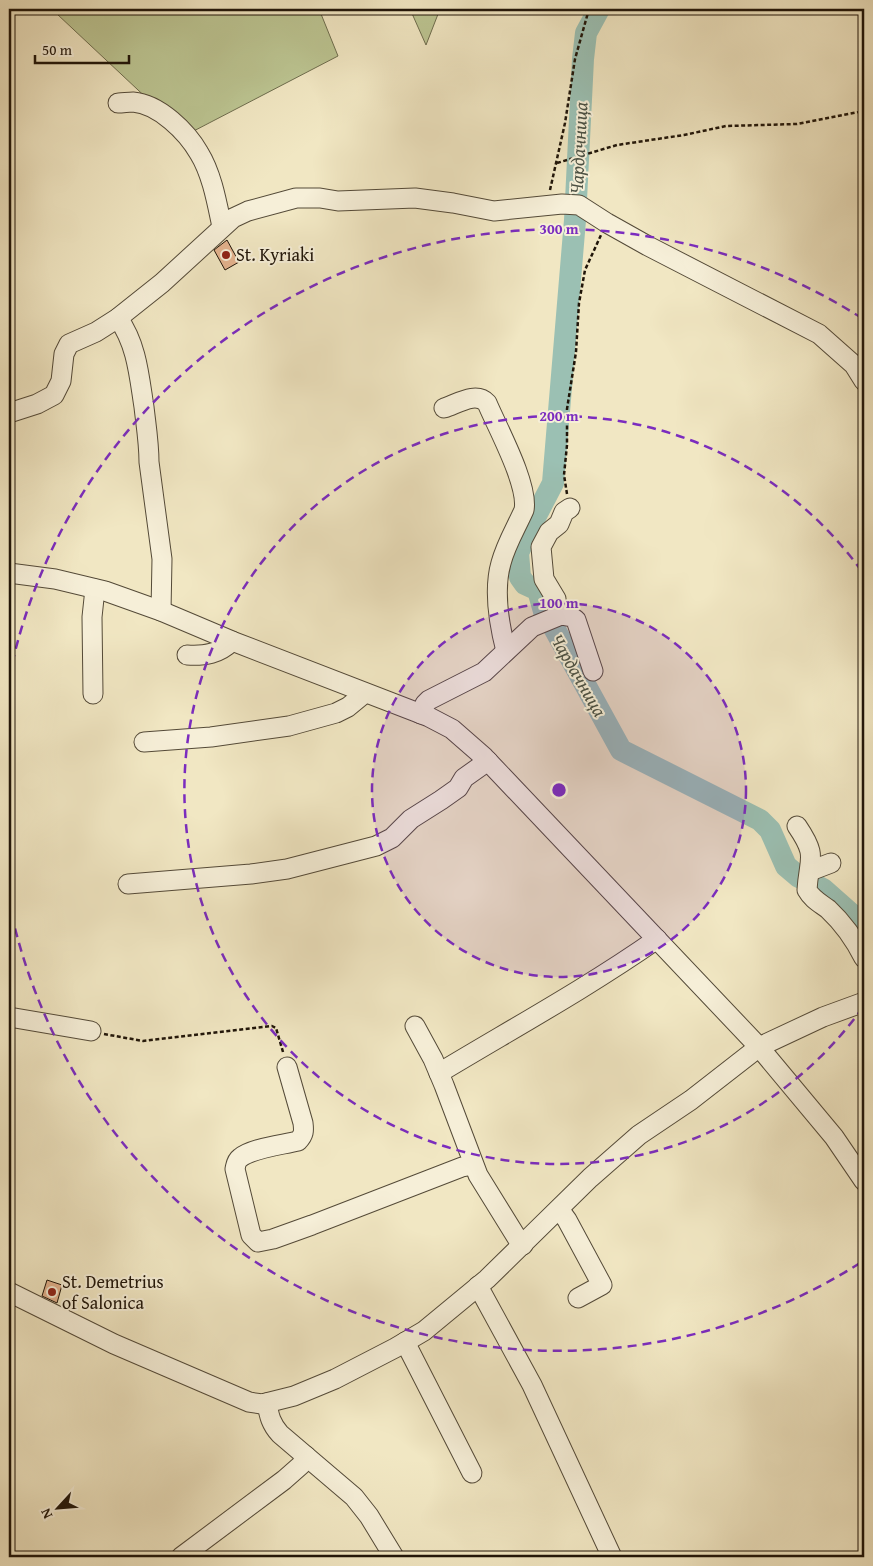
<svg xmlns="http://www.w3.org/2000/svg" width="873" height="1566" font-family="'Gentium Book Plus',serif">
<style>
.green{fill:#bcc592;stroke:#6e6d4e}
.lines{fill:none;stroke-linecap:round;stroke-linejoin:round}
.river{stroke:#9bc0b3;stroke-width:22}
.building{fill:#e4b38e;stroke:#201509}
.minor-casing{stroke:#544a38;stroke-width:21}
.path{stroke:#201509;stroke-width:2.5;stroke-dasharray:4 2.5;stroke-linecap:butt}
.minor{stroke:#f6efd8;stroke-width:19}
.ring{fill:none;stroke:#7b2cbf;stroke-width:2.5;stroke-dasharray:9 6}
.poi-dot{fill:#8f2418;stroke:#f6efd8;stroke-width:2}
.labels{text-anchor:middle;stroke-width:4;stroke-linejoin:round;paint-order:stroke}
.poi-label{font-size:18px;fill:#201509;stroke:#f6efd8;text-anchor:start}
.water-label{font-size:19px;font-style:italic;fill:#4b5144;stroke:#f6efd8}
.centre{fill:#7b2cbf;stroke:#f6efd8;stroke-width:2.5}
.ring-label{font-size:15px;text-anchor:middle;font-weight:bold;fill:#7b2cbf;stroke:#f6efd8;stroke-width:4;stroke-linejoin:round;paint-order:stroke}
</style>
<rect width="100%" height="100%" fill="#f1e7c3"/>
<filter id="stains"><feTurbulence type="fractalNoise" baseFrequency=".004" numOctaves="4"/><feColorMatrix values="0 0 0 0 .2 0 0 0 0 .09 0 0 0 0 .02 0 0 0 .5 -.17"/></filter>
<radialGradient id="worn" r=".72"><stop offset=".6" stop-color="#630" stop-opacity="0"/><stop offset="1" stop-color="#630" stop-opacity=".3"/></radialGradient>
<g class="green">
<polygon points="48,9 319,9 338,56 186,135 57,14"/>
<polygon points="410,9 440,9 426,45"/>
</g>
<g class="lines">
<polyline class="river" points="599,9 586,33 583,59 575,220 553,483 529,529 518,553 520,577 525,584 538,590 545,615 553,626 621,750 760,820 770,830 786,866 799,877 823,889 858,920 864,932"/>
</g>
<g class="building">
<polygon points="227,240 239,262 225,270 214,250"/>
<polygon points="47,1280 62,1285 57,1303 42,1296"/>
</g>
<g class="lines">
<g class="minor-casing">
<g id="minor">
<path d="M118,103C123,103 128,102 133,102C159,104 187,132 199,153C212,174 217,203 222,227"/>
<path d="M118,318C137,345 139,375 144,407C146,425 149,443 149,462L162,559L161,611"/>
<path d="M444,408C457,404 476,391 487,403C497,427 529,485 524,510C516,528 506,544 501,563C493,591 499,624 506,651"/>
<polyline points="9,413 37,404 54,395 61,381 64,354 69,344 96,332 118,318 162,283 233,218 248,211 296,198 320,198 338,201 415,198 453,203 494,211 562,204 579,205 607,223 648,246 819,334 854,365 864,381"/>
<polyline points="9,573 55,579 105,591 161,611 232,641 429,717 452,729 484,757 759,1047 834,1137 864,1181"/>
<polyline points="558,616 556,599 544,579 541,547 549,532 559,524 564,512 570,508"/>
<path d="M187,655C205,656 219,654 232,641"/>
<polyline points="93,694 92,617 95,589"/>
<polyline points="421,714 425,704 429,700 484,672 532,627 561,615 572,617 576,620 593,671"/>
<polyline points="144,742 211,737 289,726 336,713 348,707 365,693"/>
<path d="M797,826C818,857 809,857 807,890C812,899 820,903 828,909C843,923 855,940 864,958"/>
<polyline points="810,871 831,863"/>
<polyline points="128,884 251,874 287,869 376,846 392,838 411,819 441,800 458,788 464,778 488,761"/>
<polyline points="9,1017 91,1031"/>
<polyline points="415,1026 433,1059 444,1085 478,1175 517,1238 523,1245"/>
<path d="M287,1067L303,1123C304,1131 304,1135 298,1141C282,1145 252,1148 240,1158C236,1161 236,1165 235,1169L251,1235L258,1242L273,1239L312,1225L462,1167L473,1165"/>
<path d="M439,1073C512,1029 587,988 657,939"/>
<polyline points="559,1209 567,1220 602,1285 578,1298"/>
<polyline points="478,1286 532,1385 612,1557"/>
<polyline points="9,1292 114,1344 249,1402 262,1404 294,1396 335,1379 395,1348 424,1331 487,1279 590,1178 639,1135 691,1100 759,1047 823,1017 864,1002"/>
<polyline points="405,1342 472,1473"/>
<path d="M267,1403C269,1416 271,1424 280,1434L354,1497L369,1516L394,1557"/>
<polyline points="181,1557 284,1480 301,1465 306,1456"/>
</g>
</g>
<g class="path">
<polyline points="557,163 617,145 684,135 726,126 797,124 864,111"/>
<polyline points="550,190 565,123 575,59 589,9"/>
<polyline points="567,494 564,475 567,445 567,409 576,352 579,303 585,270 601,235"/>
<polyline points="104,1034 143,1041 272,1026 276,1028 283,1052"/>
</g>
<use href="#minor" class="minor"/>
</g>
<circle cx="559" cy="790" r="187" fill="#7b2cbf" fill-opacity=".12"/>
<g class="ring">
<circle cx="559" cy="790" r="187"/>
<path d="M863 1007A374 374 0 1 1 863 573"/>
<path d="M860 1263A561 561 0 0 1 9 902M9 678A561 561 0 0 1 860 317"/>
</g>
<g class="poi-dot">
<circle cx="226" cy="255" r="5"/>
<circle cx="52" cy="1292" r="5"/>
</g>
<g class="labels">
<g class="poi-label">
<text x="236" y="261">St. Kyriaki</text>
<text x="62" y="1288">St. Demetrius<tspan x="62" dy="21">of Salonica</tspan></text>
</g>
<g class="water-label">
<text transform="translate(578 148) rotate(-87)" y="7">Чардачница</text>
<text transform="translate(579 675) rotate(60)" y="7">Чардачница</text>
</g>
</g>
<circle cx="559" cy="790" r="8" class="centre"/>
<g class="ring-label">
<text x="559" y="234">300 m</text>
<text x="559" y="421">200 m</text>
<text x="559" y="608">100 m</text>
</g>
<rect width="873" height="1566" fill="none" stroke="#f1e7c3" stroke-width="30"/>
<rect x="10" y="10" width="853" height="1546" fill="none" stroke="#201509" stroke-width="2.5"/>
<rect x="15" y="15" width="843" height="1536" fill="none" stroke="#201509"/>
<g transform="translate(58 1508) rotate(244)" stroke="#f6efd8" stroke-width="4" paint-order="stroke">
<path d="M0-4L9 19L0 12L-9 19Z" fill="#201509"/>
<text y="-8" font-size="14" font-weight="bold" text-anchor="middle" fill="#201509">N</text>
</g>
<path d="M35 55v8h94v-8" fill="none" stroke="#201509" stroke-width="2.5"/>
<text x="42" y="55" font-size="15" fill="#201509" stroke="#f6efd8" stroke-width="4" paint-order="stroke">50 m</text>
<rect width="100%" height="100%" filter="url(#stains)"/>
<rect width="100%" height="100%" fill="url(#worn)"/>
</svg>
